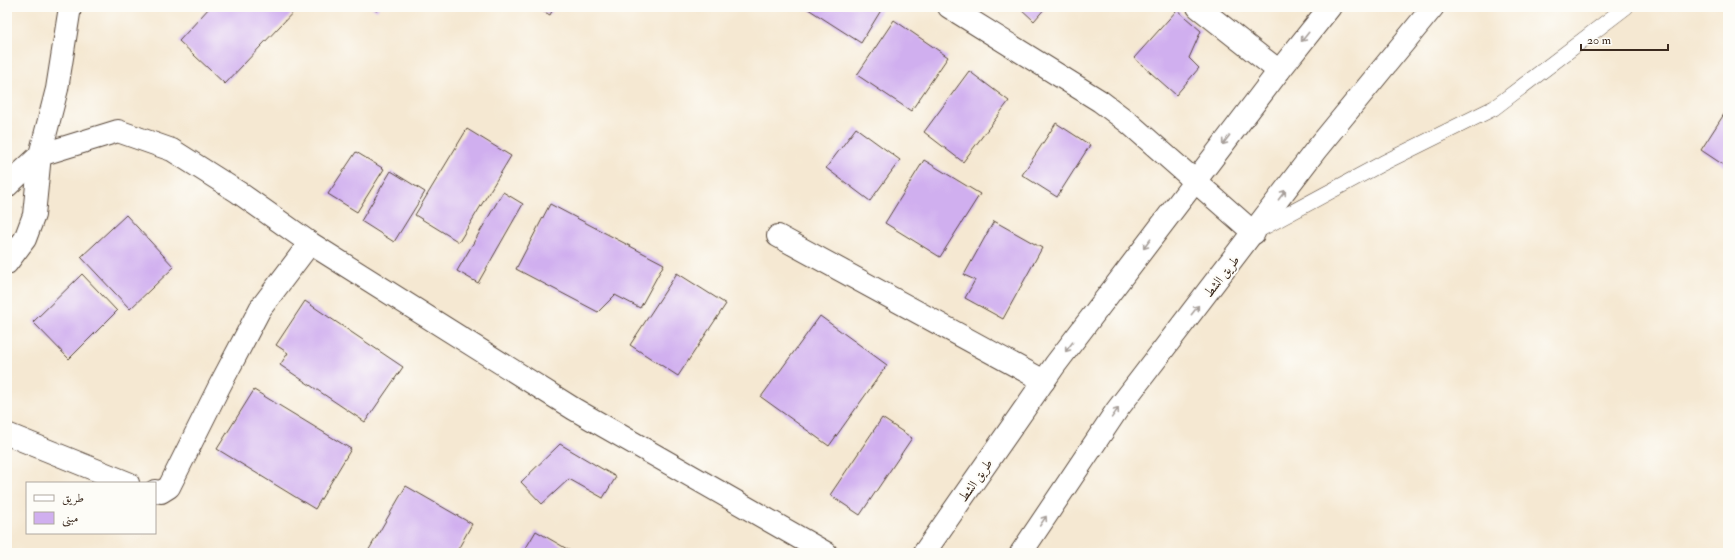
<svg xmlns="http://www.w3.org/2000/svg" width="1735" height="560" font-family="'IM FELL Double Pica',Amiri,serif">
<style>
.building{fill:#d0afef}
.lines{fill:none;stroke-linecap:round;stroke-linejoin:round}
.service-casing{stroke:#574639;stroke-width:16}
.minor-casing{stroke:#574639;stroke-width:24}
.trunk-casing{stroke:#574639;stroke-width:24}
.service{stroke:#fff;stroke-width:15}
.minor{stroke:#fff;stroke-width:22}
.trunk{stroke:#fff;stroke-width:22}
.oneway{stroke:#a79f9a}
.labels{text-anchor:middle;stroke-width:4;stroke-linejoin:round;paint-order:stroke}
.street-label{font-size:13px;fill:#3b2a1e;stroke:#fdfcf7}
</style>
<rect width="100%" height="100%" fill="#fdfcf7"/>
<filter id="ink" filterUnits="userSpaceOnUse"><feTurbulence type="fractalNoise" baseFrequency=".025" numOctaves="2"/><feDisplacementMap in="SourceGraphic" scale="8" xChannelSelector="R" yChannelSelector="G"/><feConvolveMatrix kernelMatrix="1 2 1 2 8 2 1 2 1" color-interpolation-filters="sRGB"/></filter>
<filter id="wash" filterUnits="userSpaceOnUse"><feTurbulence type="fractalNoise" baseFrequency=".012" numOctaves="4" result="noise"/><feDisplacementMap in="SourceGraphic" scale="16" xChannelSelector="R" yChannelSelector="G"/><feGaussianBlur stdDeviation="0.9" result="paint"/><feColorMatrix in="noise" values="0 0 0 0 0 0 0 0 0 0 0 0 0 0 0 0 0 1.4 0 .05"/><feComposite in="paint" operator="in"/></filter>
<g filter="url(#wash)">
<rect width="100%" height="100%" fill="#f5e8d2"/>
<g id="blocks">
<g class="building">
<polygon points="210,7 298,7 225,84 179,41"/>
<polygon points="371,7 379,7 377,11"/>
<polygon points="535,7 554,7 550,15"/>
<polygon points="805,7 883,7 861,43"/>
<polygon points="1019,7 1046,7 1034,21"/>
<polygon points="1177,10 1201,31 1189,58 1199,68 1176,95 1134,58"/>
<polygon points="894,20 948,57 911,111 857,75"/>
<polygon points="969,71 1009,101 963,162 924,132"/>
<polygon points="1728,108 1728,168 1701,150"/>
<polygon points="1056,123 1090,145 1057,197 1022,175"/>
<polygon points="856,128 900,160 870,201 826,168"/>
<polygon points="467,129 511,156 459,242 415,215"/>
<polygon points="356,152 384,169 357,212 328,194"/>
<polygon points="924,160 980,194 940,257 885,223"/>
<polygon points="391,171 425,192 394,242 361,221"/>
<polygon points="503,192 523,204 478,283 457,271"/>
<polygon points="550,204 664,264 640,308 615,295 598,312 516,269"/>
<polygon points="126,215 174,267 130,309 81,257"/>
<polygon points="994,221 1042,248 1003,319 965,298 975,280 964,275"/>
<polygon points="677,273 726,304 678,376 630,345"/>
<polygon points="82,274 117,311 69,359 33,322"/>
<polygon points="305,301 403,367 365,422 280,365 288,353 276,345"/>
<polygon points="820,316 887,365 829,446 761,397"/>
<polygon points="254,390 351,449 315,509 217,449"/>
<polygon points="882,418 912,438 860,515 830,495"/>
<polygon points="560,444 616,477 603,498 569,479 542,504 521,482"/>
<polygon points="406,486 472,524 456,553 367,553"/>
<polygon points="536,531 574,553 523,553"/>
</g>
</g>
</g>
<g filter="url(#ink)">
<use href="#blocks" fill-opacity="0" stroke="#574639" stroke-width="1"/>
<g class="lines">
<g class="service-casing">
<polyline id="service" points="1257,231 1383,163 1494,108 1626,7"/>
</g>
<g class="minor-casing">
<g id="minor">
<polyline points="949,7 1100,101 1129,123 1254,233"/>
<polyline points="1198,7 1279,71"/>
<polyline points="7,186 40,155 118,131 172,150 238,192 310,243 574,409 826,553"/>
<polyline points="778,236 1044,381"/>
<polyline points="7,263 25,239 34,215 40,155 57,89 70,7"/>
<polyline points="7,434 128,483"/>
<polyline points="155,491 161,492 169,487 219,387 260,309 310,243"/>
</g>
</g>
<g class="trunk-casing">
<g id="trunk">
<polyline points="924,553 1055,365 1279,71 1330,7"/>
<polyline points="1021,553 1117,410 1315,151 1433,7"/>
</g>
</g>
<use href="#service" class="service"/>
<use href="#minor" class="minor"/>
<use href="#trunk" class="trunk"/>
</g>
<defs><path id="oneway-shaft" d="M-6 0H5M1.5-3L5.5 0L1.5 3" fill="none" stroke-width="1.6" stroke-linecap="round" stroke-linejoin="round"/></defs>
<g class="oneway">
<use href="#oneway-shaft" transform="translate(1305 37) rotate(129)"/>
<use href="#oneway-shaft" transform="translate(1226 140) rotate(127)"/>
<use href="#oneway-shaft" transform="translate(1282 195) rotate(-53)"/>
<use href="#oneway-shaft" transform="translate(1147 244) rotate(127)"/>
<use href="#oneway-shaft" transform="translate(1195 310) rotate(-52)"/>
<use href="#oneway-shaft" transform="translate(1069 347) rotate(127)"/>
<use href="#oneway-shaft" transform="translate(1115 413) rotate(-55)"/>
<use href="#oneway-shaft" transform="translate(1043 521) rotate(-56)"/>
</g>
</g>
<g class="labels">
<g class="street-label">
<text transform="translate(1221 276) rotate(-52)" y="5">طريق الشط</text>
<text transform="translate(975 480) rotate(-55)" y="5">طريق الشط</text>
</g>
</g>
<rect width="1735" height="560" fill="none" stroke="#fdfcf7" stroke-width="24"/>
<rect x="26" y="482" width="130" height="52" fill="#fdfcf7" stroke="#afa8a0"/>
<rect x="34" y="495" width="20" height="6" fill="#ffffff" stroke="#afa8a0"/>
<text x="62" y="502" font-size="12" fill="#3b2a1e">طريق</text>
<rect x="34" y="512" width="20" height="12" fill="#d0afef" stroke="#afa8a0"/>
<text x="62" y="522" font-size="12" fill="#3b2a1e">مبنى</text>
<path d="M1581 44v6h87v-6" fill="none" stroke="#3b2a1e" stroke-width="2"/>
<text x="1587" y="44" font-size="12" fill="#3b2a1e" stroke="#fdfcf7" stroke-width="3" paint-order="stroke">20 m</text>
</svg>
